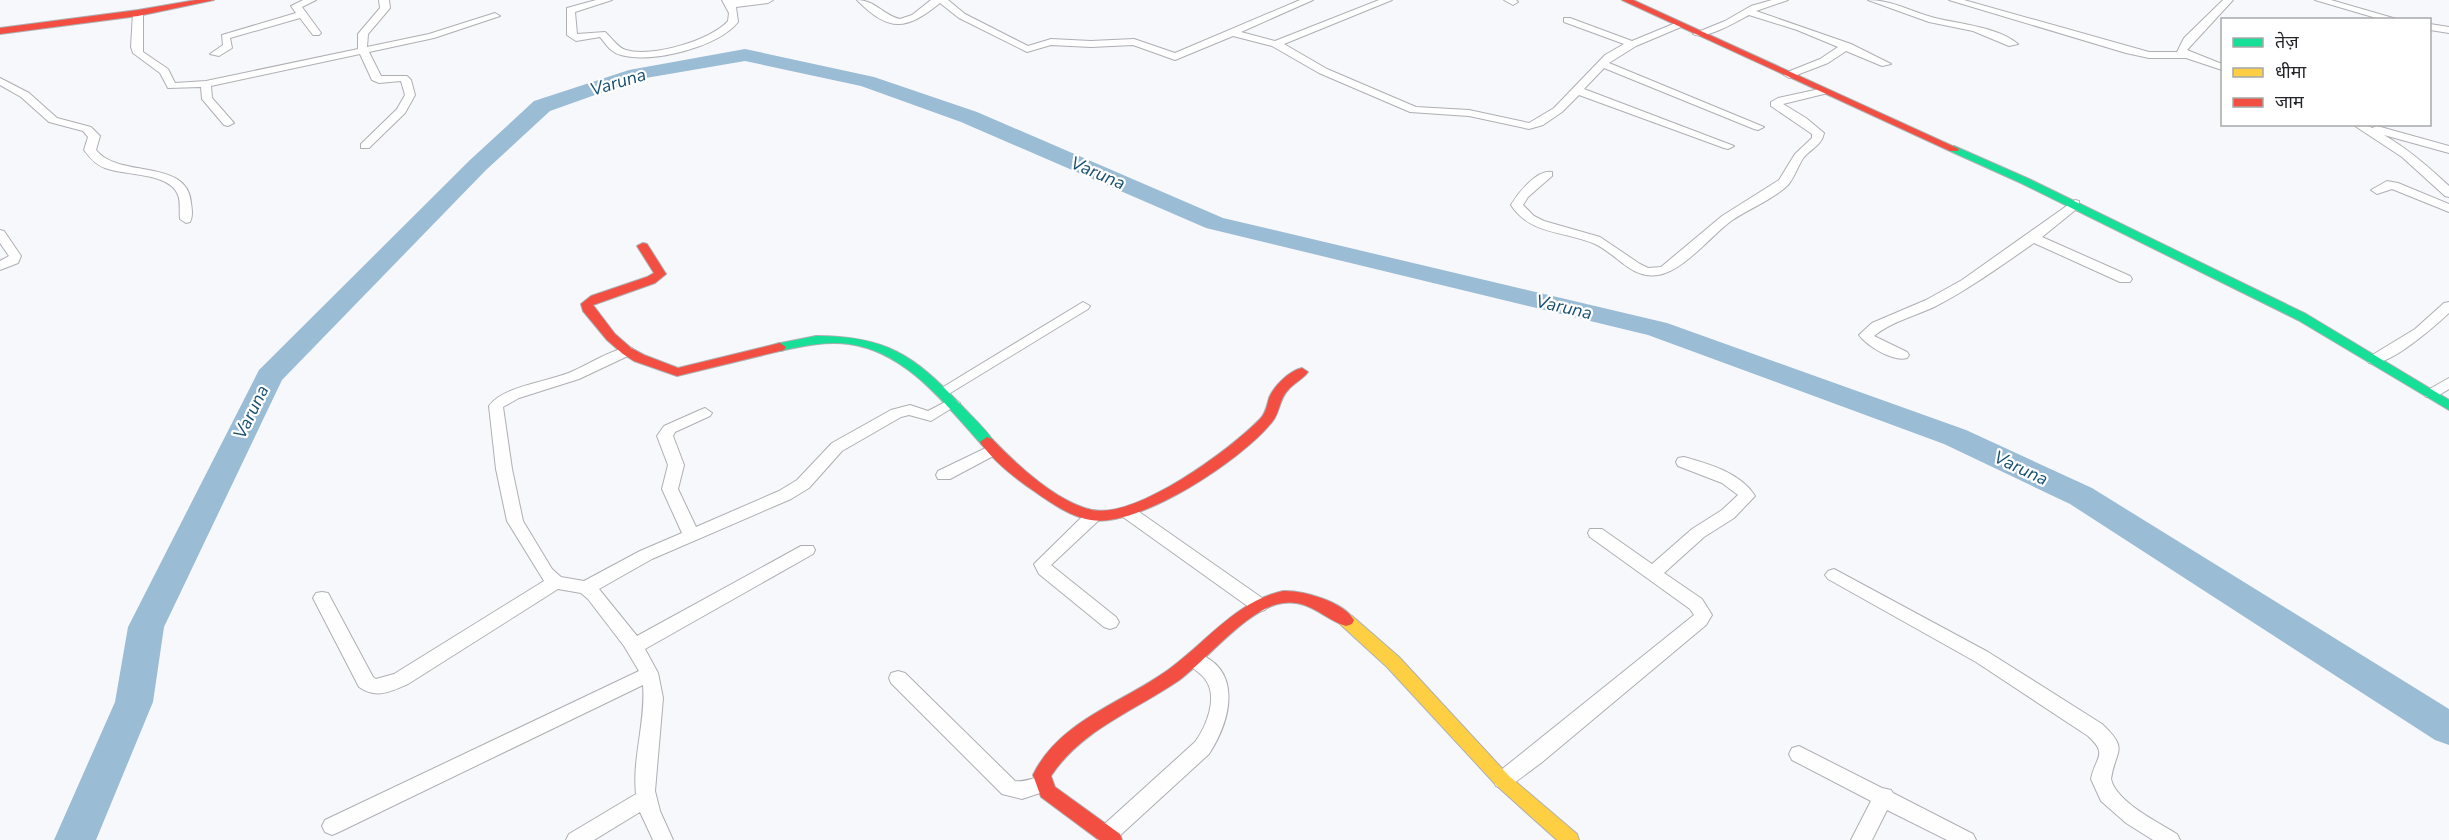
<svg xmlns="http://www.w3.org/2000/svg" width="2449" height="840" font-family="'Nunito Sans','Noto Sans Devanagari',sans-serif">
<style>
.lines{fill:none;stroke-linecap:round;stroke-linejoin:round}
.river{fill:#9bbcd5;fill-rule:evenodd}
.street-casing{stroke:#aeafb2;stroke-width:2}
.fast-casing{stroke:#aeafb2;stroke-width:2}
.slow-casing{stroke:#aeafb2;stroke-width:2}
.jam-casing{stroke:#aeafb2;stroke-width:2}
.street{fill:#fefeff;fill-rule:evenodd}
.fast{fill:#16e098;fill-rule:evenodd}
.slow{fill:#ffcf43;fill-rule:evenodd}
.jam{fill:#f24e42;fill-rule:evenodd}
.labels{text-anchor:middle;stroke-width:4.5;stroke-linejoin:round;paint-order:stroke}
.water-label{font-size:18px;font-style:italic;fill:#174f71;stroke:#fff}
</style>
<rect width="100%" height="100%" fill="#f7f8fc"/>
<g class="lines">
<polygon class="river" points="745,49 874,77 977,112 1223,218 1667,323 1966,430 2092,488 2449,709 2449,745 2435,740 2070,504 1944,444 1648,335 1206,228 961,122 861,86 745,61 640,79 550,111 486,170 282,380 164,627 153,702 96,840 54,840 115,702 128,627 259,370 470,160 534,101 629,70"/>
<g class="street-casing">
<g id="street">
<polygon points="303,0 316,0 302,7 321,33 319,35 313,35 300,18 230,38 232,48 219,56 210,54 223,45 222,35 296,13 291,6"/>
<polygon points="379,0 389,0 390,8 368,34 367,47 429,34 495,13 500,16 434,38 369,52 381,76 407,76 411,80 415,95 405,113 369,148 361,148 361,144 397,109 405,95 401,81 379,83 372,80 360,54 211,86 212,98 234,123 228,126 224,125 202,99 201,87 168,88 160,73 133,53 131,47 133,13 138,10 143,13 143,52 168,69 175,83 206,81 358,49 358,34 380,8"/>
<path d="M596,0H612L575,12L577,34L605,32C612,38 618,48 626,50C651,58 712,40 728,21L729,13L722,0H773L768,3L736,7L738,22C719,47 651,64 621,55C611,53 606,44 600,37L576,41L567,35V8Z"/>
<path d="M857,0C875,0 883,15 900,19L912,15L931,0H948L965,14L1028,46L1051,39L1091,41L1134,39L1175,53L1300,0H1313L1241,32L1275,41L1379,0H1392L1284,44L1327,69L1416,107L1469,110L1529,123L1554,108L1605,55L1624,44L1564,22V18H1570L1632,41L1678,22L1683,25L1681,27L1636,46L1609,63L1764,127L1758,130L1754,129L1604,68L1584,89L1734,146L1728,149L1724,148L1579,95L1562,112L1543,125L1529,129L1469,116L1410,112L1319,73L1272,46L1233,36L1175,60L1133,45L1091,47L1051,45L1027,52L959,18L940,3C907,30 889,33 857,0Z"/>
<polygon points="1504,0 1516,0 1518,2 1513,5"/>
<path d="M1772,0H1788L1756,11L1851,44L1891,64L1882,66L1846,51L1828,63L1789,78L1784,75L1785,73L1820,59L1838,47L1797,30L1749,15C1738,21 1704,41 1693,34L1725,21L1751,6Z"/>
<path d="M1868,0C1892,0 1912,12 1935,18C1960,24 1998,27 2018,44L2009,46L1973,31L1929,22Z"/>
<polygon points="1949,0 1964,0 2149,52 2177,52 2184,38 2223,0 2233,0 2187,50 2222,64 2222,70 2186,58 2149,58 2126,53"/>
<polygon points="2315,0 2331,0 2400,20 2383,20"/>
<polygon points="2430,24 2449,27 2449,33 2430,30"/>
<path d="M0,78L29,93L57,118L91,127L100,136L96,150C119,179 188,158 191,203C192,210 193,216 190,222L186,223L180,219C179,212 181,202 178,195C170,172 125,176 105,168C96,165 90,158 84,150L88,137L83,131L49,122L21,97L0,85Z"/>
<path d="M1824,88L1829,91L1828,93L1783,104L1806,118L1824,133C1822,145 1811,149 1804,157C1798,165 1795,177 1788,185C1773,200 1748,209 1731,221C1711,236 1682,272 1658,275C1631,279 1617,254 1595,244C1566,231 1530,235 1511,205C1518,193 1537,169 1552,172V176L1528,197L1523,205L1534,216L1544,221L1600,237L1640,264L1648,268L1661,267L1722,216L1779,180L1795,154L1812,138V134L1771,106V102L1778,98Z"/>
<path d="M2352,124H2366L2372,128L2377,126L2449,146V153L2384,135C2408,149 2429,167 2449,186V197L2445,196L2402,157Z"/>
<polygon points="2387,181 2398,183 2449,204 2449,212 2392,189 2377,194 2371,190"/>
<path d="M2075,200L2079,201V207L2042,237L2130,276L2132,279L2130,282H2120L2034,243C2002,265 1971,288 1936,306C1916,316 1892,321 1874,336L1907,352L1909,355L1907,358C1893,362 1867,346 1859,335L1872,323L1926,300L1962,280Z"/>
<polygon points="0,230 4,231 21,256 18,263 0,270 0,261 9,256 0,243"/>
<polygon points="1083,302 1090,306 1088,309 947,395 942,397 935,392"/>
<path d="M2449,302V313C2435,326 2388,368 2369,363L2367,360L2369,357L2415,329L2444,303Z"/>
<path d="M627,347L632,348L634,351L632,354L579,379L519,398L503,407L512,469L523,521L552,569L561,577L584,581L640,551L682,533L662,489L668,465L657,436L664,426L700,410L705,408L712,413L710,416L675,432L673,436L684,465L678,489L696,527L779,491L797,480L832,443L891,410L910,405L928,411L953,398L960,403L931,421L909,415L901,417L842,451L809,488L791,499L652,559L599,589L637,636L801,546H813L815,550L813,554L645,649L658,673L663,698L655,791L660,811L673,840H653L640,812L594,840H566L569,834L636,794C632,758 646,722 643,685L339,832L332,835L325,832L322,826L325,820L639,671L624,646L588,599L581,593L558,589L408,684C390,692 376,699 359,687L313,598L316,593L322,592L328,593L373,677L376,679L394,674L544,581L507,521L496,469L489,406C503,386 548,382 571,372C589,364 607,352 627,347Z"/>
<polygon points="2449,378 2449,389 2436,397 2426,397 2424,394 2426,391"/>
<polygon points="992,445 1000,450 997,454 950,479 938,479 936,475 938,471"/>
<path d="M1684,457C1709,464 1741,473 1755,496L1734,518L1704,537L1664,573L1702,599L1712,615L1706,625L1541,763L1510,786L1503,788L1496,786L1493,780L1496,774L1694,615L1690,609L1590,537L1588,533L1590,529H1602L1652,564L1692,529L1722,510L1738,495L1722,483L1678,466L1676,462L1678,458Z"/>
<polygon points="1129,507 1135,509 1265,600 1268,605 1265,610 1259,612 1253,610 1123,517 1121,513 1123,509"/>
<polygon points="1093,510 1099,512 1101,516 1099,520 1051,565 1116,617 1119,622 1116,627 1110,629 1104,627 1039,574 1034,564 1087,512"/>
<path d="M1834,569L1988,652L2102,724C2130,750 2115,750 2111,779C2116,802 2158,822 2177,834L2180,840H2153L2126,823L2101,801L2091,779C2095,757 2109,755 2088,736L1976,662L1828,579L1825,575L1828,571Z"/>
<path d="M1194,652C1244,668 1231,720 1209,754L1115,840H1098L1096,835L1099,829L1195,742C1206,727 1219,697 1205,679C1199,671 1190,668 1185,659L1188,654Z"/>
<path d="M898,671L905,673L1015,781C1028,783 1037,774 1049,778L1052,784L1049,790L1022,799L1002,794L891,683L889,678L891,673Z"/>
<polygon points="1799,746 1882,788 1891,790 1893,793 1973,834 1976,840 1947,840 1887,810 1872,840 1851,840 1871,801 1792,760 1789,754 1792,748"/>
</g>
</g>
<g class="fast-casing">
<g id="fast">
<polygon points="1954,146 2029,179 2306,314 2449,400 2449,410 2298,320 2021,183 1950,151 1950,147"/>
<path d="M816,336C885,336 914,355 960,404C971,416 985,428 994,442L987,447L982,445C946,405 907,352 849,344C826,341 802,346 780,351L774,347L776,344Z"/>
</g>
</g>
<g class="slow-casing">
<polygon id="slow" points="1346,614 1352,616 1399,657 1509,776 1577,834 1579,840 1557,840 1497,786 1387,667 1340,624 1338,620 1340,616"/>
</g>
<g class="jam-casing">
<g id="jam">
<polygon points="196,0 214,0 138,16 0,34 0,28 138,10"/>
<polygon points="1622,0 1633,0 1959,149 1958,151 1950,151"/>
<polygon points="643,243 647,244 666,274 655,283 593,305 615,334 631,348 644,355 678,368 780,343 786,347 784,350 677,376 634,361 623,354 607,340 583,311 581,304 591,296 647,277 654,273 637,246"/>
<path d="M1302,368L1308,372C1303,379 1294,383 1288,390C1279,399 1280,413 1272,422C1243,459 1139,528 1091,520C1071,517 1051,503 1034,491C1015,478 993,461 980,442L987,437L992,439C1016,464 1056,502 1092,510C1136,519 1230,450 1260,419C1266,413 1267,405 1269,398C1274,386 1289,371 1302,368Z"/>
<path d="M1283,591C1303,590 1344,602 1354,620L1352,624L1346,626C1324,619 1309,599 1283,603C1249,607 1207,660 1178,681C1134,711 1081,730 1051,776L1055,787L1120,834L1122,840H1099L1041,797L1033,775C1059,721 1122,703 1168,670C1207,642 1235,602 1283,591Z"/>
</g>
</g>
<use href="#street" class="street"/>
<use href="#fast" class="fast"/>
<use href="#slow" class="slow"/>
<use href="#jam" class="jam"/>
</g>
<g class="labels">
<g class="water-label">
<text transform="translate(618 82) rotate(-17)" y="6">Varuna</text>
<text transform="translate(1098 173) rotate(23)" y="6">Varuna</text>
<text transform="translate(1564 307) rotate(13)" y="6">Varuna</text>
<text transform="translate(251 412) rotate(-64)" y="6">Varuna</text>
<text transform="translate(2021 468) rotate(25)" y="6">Varuna</text>
</g>
</g>
<rect x="2221" y="18" width="210" height="108" fill="#ffffff" stroke="#a7a8a9" stroke-width="1.5"/>
<rect x="2233" y="38" width="30" height="9" fill="#16e098" stroke="#a7a8a9" stroke-width="1.5"/>
<text x="2275" y="48" font-size="18" fill="#232528">तेज़</text>
<rect x="2233" y="68" width="30" height="9" fill="#ffcf43" stroke="#a7a8a9" stroke-width="1.5"/>
<text x="2275" y="78" font-size="18" fill="#232528">धीमा</text>
<rect x="2233" y="98" width="30" height="9" fill="#f24e42" stroke="#a7a8a9" stroke-width="1.5"/>
<text x="2275" y="108" font-size="18" fill="#232528">जाम</text>
</svg>
